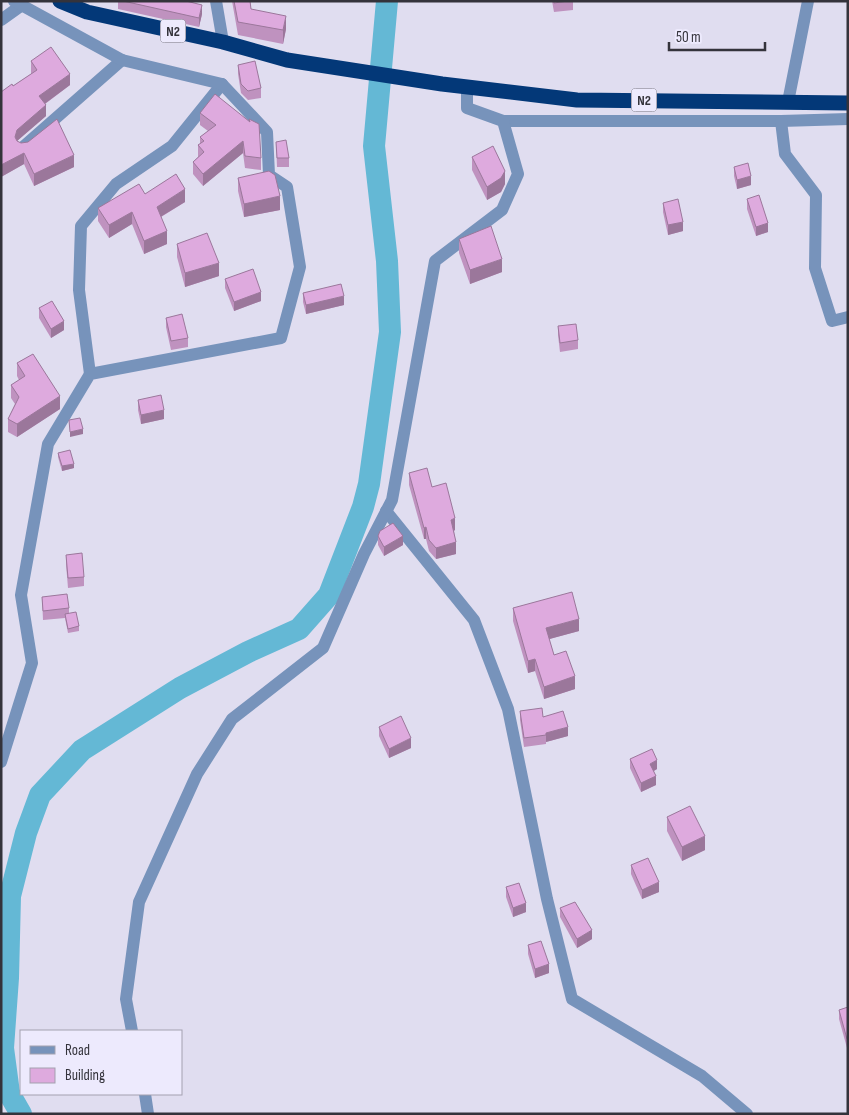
<svg xmlns="http://www.w3.org/2000/svg" width="849" height="1115" font-family="'Sofia Sans Condensed',sans-serif">
<style>
.lines{fill:none;stroke-linecap:round;stroke-linejoin:round}
.river{stroke:#64b8d5;stroke-width:22}
.minor{stroke:#7793bb;stroke-width:12}
.highway{stroke:#033878;stroke-width:15}
.wall{fill:#bf92bf}
.shaded-wall{fill:#9b779b}
.building{fill:#deaade;stroke:#9b779b}
.labels{text-anchor:middle;stroke-width:4.5;stroke-linejoin:round;paint-order:stroke}
.shield{fill:#edeafd;stroke:#6c6a75;stroke-width:1}
.shield-label{font-size:14px;font-weight:bold;fill:#34333b}
</style>
<rect width="100%" height="100%" fill="#e0ddf0"/>
<g class="lines">
<polyline class="river" points="21,1114 9,1093 3,1048 8,978 10,896 26,833 40,795 82,750 180,688 248,652 299,629 329,595 363,507 369,484 390,332 387,261 374,146 387,1"/>
<g class="minor">
<polyline points="216,1 223,42"/>
<polyline points="1,20 22,5"/>
<polyline points="788,102 808,1"/>
<polyline points="503,121 781,121 848,119"/>
<polyline points="781,121 785,154 816,195 815,268 832,321 848,317"/>
<polyline points="23,147 122,60"/>
<polyline points="90,374 79,290 81,226 116,184 172,146 222,84"/>
<polyline points="386,511 474,620 508,709 547,899 572,999 702,1076 747,1114"/>
<polyline points="1,762 32,663 21,595 48,444 90,374 281,338 300,267 287,187 269,175 267,132 222,84 122,60 14,1"/>
<polyline points="132,1031 126,999 139,902 197,774 232,719 323,648 364,554 392,500 435,261 502,210 518,174 503,121 467,108 467,87"/>
<polyline points="145,1094 148,1114"/>
</g>
<polyline class="highway" points="60,1 87,12 223,42 287,60 442,84 577,100 848,103"/>
</g>
<g class="wall">
<polygon points="118,1 186,1 202,14 199,27 118,9"/>
<polygon points="232,1 250,1 251,9 286,29 283,44 238,35"/>
<polygon points="552,1 573,1 573,10 554,12"/>
<polygon points="31,61 70,85 45,104 46,116 17,141 21,143 74,167 34,186 24,164 1,177 1,92 13,86 31,74"/>
<polygon points="238,65 261,88 261,98 248,100 241,93 238,74"/>
<polygon points="200,113 249,122 249,119 261,158 261,170 245,168 243,153 203,186 193,174 193,162 198,157 198,145 200,144 200,137 208,131 200,125"/>
<polygon points="276,142 289,158 289,167 277,167"/>
<polygon points="472,157 505,184 501,192 487,200 472,170"/>
<polygon points="734,167 751,185 737,189 734,176"/>
<polygon points="238,178 280,210 244,217 238,191"/>
<polygon points="145,194 185,202 161,217 167,244 144,254 132,224 109,238 98,221 98,208"/>
<polygon points="747,199 768,232 756,236 747,209"/>
<polygon points="663,203 683,231 668,235 663,212"/>
<polygon points="459,239 502,272 470,284 459,253"/>
<polygon points="177,244 219,276 185,287 177,257"/>
<polygon points="225,279 261,301 234,311 225,288"/>
<polygon points="303,293 344,305 306,314 303,302"/>
<polygon points="39,308 64,330 51,338 39,318"/>
<polygon points="166,318 188,338 188,347 171,350 166,327"/>
<polygon points="558,326 578,340 578,349 560,352 558,335"/>
<polygon points="17,363 60,409 17,437 8,432 8,419 15,404 11,398 11,385 19,380 17,376"/>
<polygon points="138,400 164,419 141,424 138,410"/>
<polygon points="58,453 74,468 62,471 58,457"/>
<polygon points="409,473 432,487 455,530 454,531 456,554 436,559 429,551 426,539 424,539 409,485"/>
<polygon points="378,536 403,545 384,556 378,545"/>
<polygon points="66,555 84,577 84,586 68,588 66,564"/>
<polygon points="42,597 69,608 69,614 79,626 79,631 68,633 65,618 43,620"/>
<polygon points="513,608 579,631 549,639 554,655 575,689 544,699 535,671 528,673 513,621"/>
<polygon points="520,711 543,717 568,736 546,742 546,744 524,747 520,720"/>
<polygon points="379,727 411,748 389,758 379,736"/>
<polygon points="630,759 657,769 654,771 656,785 641,792 630,768"/>
<polygon points="667,817 705,850 682,861 667,831"/>
<polygon points="631,865 659,892 642,899 631,874"/>
<polygon points="506,887 526,912 513,917 506,897"/>
<polygon points="560,908 592,939 577,948 560,917"/>
<polygon points="528,945 549,973 535,978 528,954"/>
<polygon points="848,1007 847,1048 839,1019 839,1010"/>
</g>
<g class="shaded-wall">
<polygon points="202,5 202,14 199,27 199,18"/>
<polygon points="286,16 286,29 283,44 283,30"/>
<polygon points="70,74 70,85 39,108 39,96"/>
<polygon points="46,105 46,116 17,141 15,137 17,130"/>
<polygon points="243,141 243,153 203,186 203,174"/>
<polygon points="24,153 24,164 1,177 1,165"/>
<polygon points="74,155 74,167 34,186 34,174"/>
<polygon points="505,171 505,184 501,192 487,200 487,187"/>
<polygon points="751,176 751,185 737,189 737,180"/>
<polygon points="185,189 185,202 157,219 157,207"/>
<polygon points="280,196 280,210 244,217 244,204"/>
<polygon points="132,212 132,224 109,238 109,225"/>
<polygon points="683,222 683,231 668,235 668,225"/>
<polygon points="768,223 768,232 756,236 756,227"/>
<polygon points="167,231 167,244 144,254 144,241"/>
<polygon points="502,259 502,272 470,284 470,270"/>
<polygon points="219,263 219,276 185,287 185,273"/>
<polygon points="261,292 261,301 234,311 234,302"/>
<polygon points="344,296 344,305 306,314 306,305"/>
<polygon points="64,321 64,330 51,338 51,329"/>
<polygon points="60,396 60,409 17,437 17,424"/>
<polygon points="164,410 164,419 141,424 141,415"/>
<polygon points="83,429 83,434 70,437 70,432"/>
<polygon points="74,464 74,468 62,471 62,466"/>
<polygon points="455,518 455,530 451,532 451,520"/>
<polygon points="426,527 426,539 424,539 424,528"/>
<polygon points="403,536 403,545 384,556 384,547"/>
<polygon points="456,542 456,554 436,559 436,548"/>
<polygon points="579,619 579,631 546,640 546,628"/>
<polygon points="535,659 535,671 528,673 528,661"/>
<polygon points="575,676 575,689 544,699 544,687"/>
<polygon points="568,727 568,736 546,742 546,733"/>
<polygon points="411,738 411,748 389,758 389,749"/>
<polygon points="657,760 657,769 650,773 650,764"/>
<polygon points="656,776 656,785 641,792 641,783"/>
<polygon points="705,836 705,850 682,861 682,847"/>
<polygon points="659,882 659,892 642,899 642,890"/>
<polygon points="526,903 526,912 513,917 513,908"/>
<polygon points="592,930 592,939 577,948 577,939"/>
<polygon points="549,964 549,973 535,978 535,969"/>
</g>
<g class="building">
<polygon points="123,1 186,1 202,5 199,18"/>
<polygon points="234,1 250,1 251,9 286,16 283,30 238,22"/>
<polygon points="554,1 568,1 554,3"/>
<polygon points="51,47 70,74 39,96 46,105 17,130 15,137 17,141 21,143 28,142 57,119 74,155 34,174 24,153 1,165 1,92 12,84 13,86 37,70 31,61"/>
<polygon points="255,61 261,88 248,91 241,84 238,65"/>
<polygon points="215,94 250,122 249,119 259,124 261,158 245,156 243,141 203,174 193,162 204,152 198,145 204,141 200,137 216,125 200,113"/>
<polygon points="286,140 289,158 277,158 276,142"/>
<polygon points="493,146 505,171 501,178 487,187 472,157"/>
<polygon points="748,163 751,176 737,180 734,167"/>
<polygon points="269,171 275,175 280,196 244,204 238,178"/>
<polygon points="176,174 185,189 157,207 167,231 144,241 132,212 109,225 98,208 139,184 145,194"/>
<polygon points="759,195 768,223 756,227 747,199"/>
<polygon points="678,199 683,222 668,225 663,203"/>
<polygon points="491,226 502,259 470,270 459,239"/>
<polygon points="207,233 219,263 185,273 177,244"/>
<polygon points="253,269 261,292 234,302 225,279"/>
<polygon points="341,284 344,296 306,305 303,293"/>
<polygon points="52,301 64,321 51,329 39,308"/>
<polygon points="182,314 188,338 171,341 166,318"/>
<polygon points="576,324 578,340 560,343 558,326"/>
<polygon points="33,354 60,396 17,424 8,419 19,397 11,385 25,376 17,363"/>
<polygon points="161,395 164,410 141,415 138,400"/>
<polygon points="80,418 83,429 70,432 69,420"/>
<polygon points="70,450 74,464 62,466 58,453"/>
<polygon points="427,468 432,487 446,483 455,518 451,520 456,542 436,548 429,540 426,527 424,528 409,473"/>
<polygon points="393,523 403,536 384,547 378,536 380,531"/>
<polygon points="82,553 84,577 68,578 66,555"/>
<polygon points="572,592 579,619 546,628 554,655 566,651 575,676 544,687 535,659 528,661 513,608"/>
<polygon points="67,594 69,608 43,611 42,597"/>
<polygon points="76,612 79,626 68,629 65,614"/>
<polygon points="542,708 543,717 563,711 568,727 546,733 546,735 524,738 520,711"/>
<polygon points="401,716 411,738 389,749 379,727"/>
<polygon points="652,749 657,760 650,764 656,776 641,783 630,759"/>
<polygon points="690,806 705,836 682,847 667,817"/>
<polygon points="648,858 659,882 642,890 631,865"/>
<polygon points="519,883 526,903 513,908 506,887"/>
<polygon points="575,902 592,930 577,939 560,908"/>
<polygon points="541,941 549,964 535,969 528,945"/>
<polygon points="848,1007 848,1039 847,1039 839,1010"/>
</g>
<g class="labels">
<g class="shield">
<rect x="160.5" y="19.5" width="25" height="23" rx="4"/>
<rect x="631.5" y="88.5" width="25" height="23" rx="4"/>
</g>
<g class="shield-label">
<text x="173" y="36">N2</text>
<text x="644" y="105">N2</text>
</g>
</g>
<rect width="849" height="1115" fill="none" stroke="#34333b" stroke-width="5"/>
<rect x="20" y="1030" width="162" height="65" fill="#edeafd" stroke="#a3a1af"/>
<rect x="30" y="1046" width="25" height="8" fill="#7793bb" stroke="#a3a1af"/>
<text x="65" y="1055" font-size="15" fill="#34333b">Road</text>
<rect x="30" y="1068" width="25" height="15" fill="#deaade" stroke="#a3a1af"/>
<text x="65" y="1080" font-size="15" fill="#34333b">Building</text>
<path d="M669 42v8h96v-8" fill="none" stroke="#34333b" stroke-width="2.5"/>
<text x="676" y="42" font-size="15" fill="#34333b" stroke="#edeafd" stroke-width="4" paint-order="stroke">50 m</text>
</svg>
